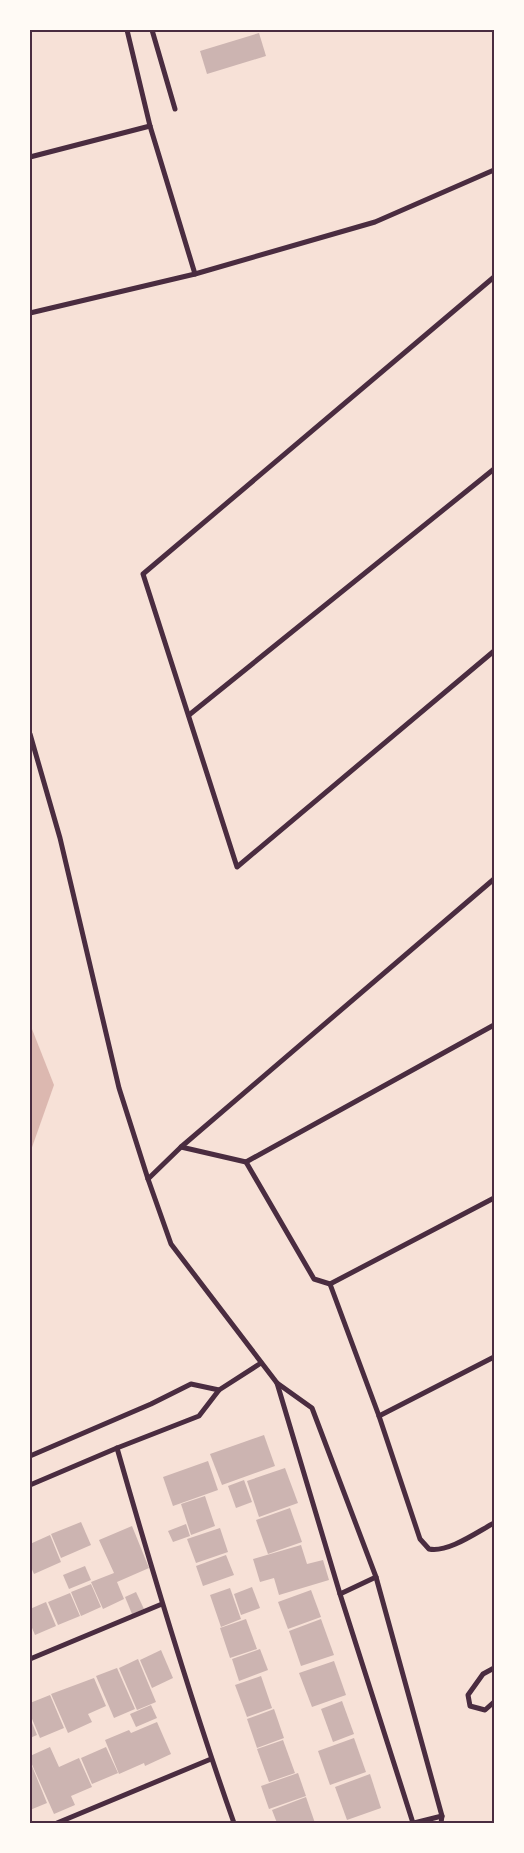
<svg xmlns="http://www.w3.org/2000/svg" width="524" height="1853" font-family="'Golos Text',sans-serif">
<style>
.water{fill:#dcb8b0}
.building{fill:#ccb4b1}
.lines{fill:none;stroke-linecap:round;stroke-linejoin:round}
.minor{stroke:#4a2c40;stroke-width:5}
.neatline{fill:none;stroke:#4a2c40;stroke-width:2}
</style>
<rect width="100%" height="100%" fill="#f7e1d7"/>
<polygon class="water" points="30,1024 54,1085 30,1153"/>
<g class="building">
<polygon points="259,33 266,56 207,74 200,51"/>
<polygon points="264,1435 275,1466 222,1485 210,1454"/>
<polygon points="208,1461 218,1490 173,1506 163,1477"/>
<polygon points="285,1468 298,1503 259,1517 247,1481"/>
<polygon points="244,1480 252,1502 236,1508 228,1486"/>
<polygon points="205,1496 215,1526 191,1535 181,1504"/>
<polygon points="290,1508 302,1542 268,1554 256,1520"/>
<polygon points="81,1522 91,1545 61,1558 51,1534"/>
<polygon points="186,1524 190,1536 173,1542 168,1531"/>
<polygon points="132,1526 149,1568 117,1582 124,1599 103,1609 91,1582 114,1573 99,1540"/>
<polygon points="220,1528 228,1552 196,1563 187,1539"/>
<polygon points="50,1535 61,1562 34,1574 30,1565 30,1544"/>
<polygon points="301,1545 307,1564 323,1560 329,1580 279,1595 274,1578 260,1582 253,1559"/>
<polygon points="226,1555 234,1575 203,1586 196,1566"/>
<polygon points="85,1566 91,1580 69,1589 63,1575"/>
<polygon points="91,1584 101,1607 81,1616 71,1592"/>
<polygon points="252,1587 260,1608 241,1615 234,1594"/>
<polygon points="230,1588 241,1619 221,1627 210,1595"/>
<polygon points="311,1590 321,1617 288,1629 278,1602"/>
<polygon points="136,1592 144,1609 132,1614 125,1597"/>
<polygon points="70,1593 80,1616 58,1625 48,1602"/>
<polygon points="46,1602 56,1626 35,1635 30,1623 30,1609"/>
<polygon points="246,1619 257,1649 230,1658 220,1628"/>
<polygon points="321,1619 334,1655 301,1666 289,1631"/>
<polygon points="260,1649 268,1670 239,1681 232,1659"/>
<polygon points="161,1650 173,1678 152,1688 140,1660"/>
<polygon points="138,1659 156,1702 137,1710 119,1668"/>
<polygon points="334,1661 346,1695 312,1707 299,1673"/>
<polygon points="117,1668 135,1709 114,1718 96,1676"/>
<polygon points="261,1676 272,1708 247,1717 235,1685"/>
<polygon points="94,1678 106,1706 88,1714 92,1722 68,1733 51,1694"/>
<polygon points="50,1695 64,1728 40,1738 30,1714 30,1703"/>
<polygon points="342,1701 354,1734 333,1742 321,1709"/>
<polygon points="151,1705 157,1718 136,1727 130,1714"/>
<polygon points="274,1709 284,1738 257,1748 247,1719"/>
<polygon points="30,1718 37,1735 30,1738"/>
<polygon points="157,1722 171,1754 145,1766 144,1763 119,1774 105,1740 129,1730 131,1733"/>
<polygon points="354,1738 366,1772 330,1785 318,1751"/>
<polygon points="283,1740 295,1773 269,1782 257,1749"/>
<polygon points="50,1747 59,1767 79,1758 92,1787 71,1796 75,1805 54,1814 30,1760 30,1756"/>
<polygon points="106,1747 118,1773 92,1784 81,1758"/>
<polygon points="32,1766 47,1803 30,1810 30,1767"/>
<polygon points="298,1773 306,1796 269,1809 261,1786"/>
<polygon points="370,1774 381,1808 347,1820 335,1787"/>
<polygon points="306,1797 315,1823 277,1823 272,1810"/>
</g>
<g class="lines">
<g class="minor">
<polyline points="152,30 175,109"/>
<polyline points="30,157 150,126"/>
<polyline points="195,274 375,222 494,170"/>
<polyline points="494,277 143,574 237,867 494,651"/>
<polyline points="30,313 195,274 150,126 127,30"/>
<polyline points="189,715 494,469"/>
<polyline points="30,734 60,838 119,1088 148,1179 171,1244 277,1383 312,1408 376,1577 442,1816 441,1823"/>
<polyline points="181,1147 246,1162 494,1025"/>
<polyline points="246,1162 314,1279 330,1284"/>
<polyline points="148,1179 181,1147 494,879"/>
<path d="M494,1198L330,1284L379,1416L420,1539L429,1549C448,1553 477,1532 494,1523"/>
<polyline points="277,1383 340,1594 413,1823"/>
<polyline points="379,1416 494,1357"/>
<path d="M117,1448C153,1574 190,1699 234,1823"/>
<polyline points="30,1456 151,1404 191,1384 219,1390"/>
<polyline points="30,1485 117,1448 199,1416 219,1390 261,1363"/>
<polyline points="340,1594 376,1577"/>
<polyline points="30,1659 162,1604"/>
<polyline points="494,1668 483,1674 468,1695 470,1706 485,1710 494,1702"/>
<polyline points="57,1823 211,1759"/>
<polyline points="414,1823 442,1816"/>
</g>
</g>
<rect width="524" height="1853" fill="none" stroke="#fffaf5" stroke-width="62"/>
<rect x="31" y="31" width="462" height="1791" class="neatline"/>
</svg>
